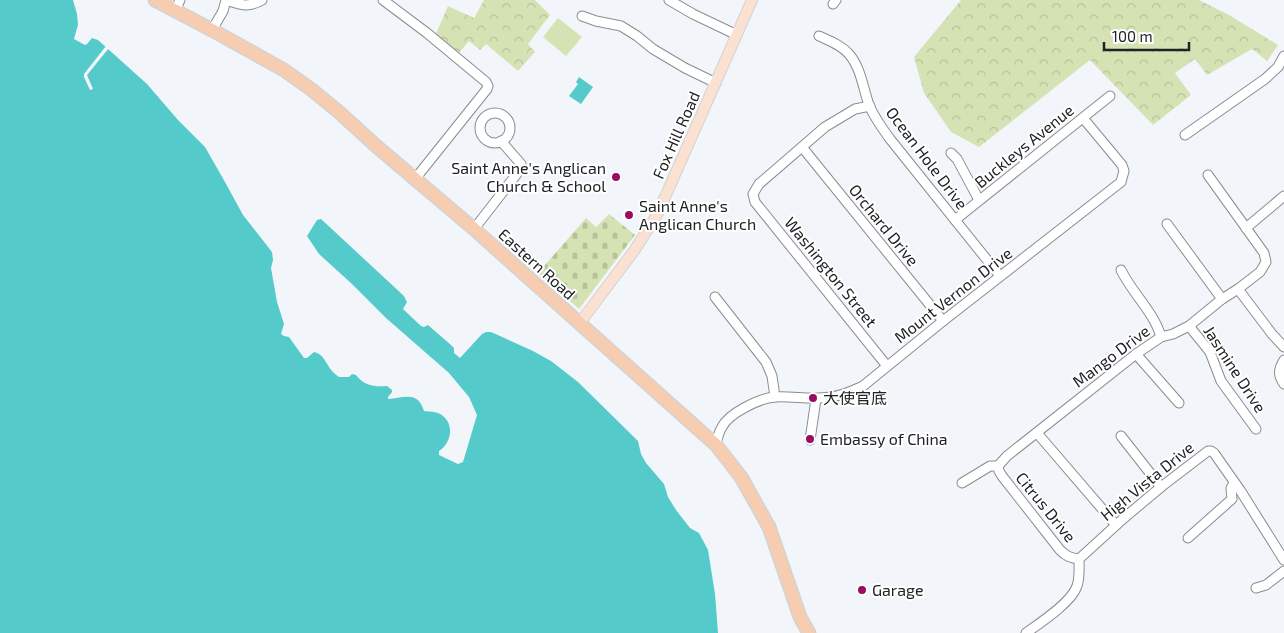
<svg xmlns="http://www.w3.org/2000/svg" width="1284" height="633" font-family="'Exo 2','Noto Sans SC',sans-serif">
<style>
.forest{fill:url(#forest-crowns)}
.cemetery{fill:url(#cemetery-stones)}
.garden{fill:#d5e3b4}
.water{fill:#54cacb}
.pier{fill:#f2f6fb}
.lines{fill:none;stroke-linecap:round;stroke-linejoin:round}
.minor-casing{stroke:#888d91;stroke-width:11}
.major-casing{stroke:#d2d3d3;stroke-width:12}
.highway-casing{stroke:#d2d3d3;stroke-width:15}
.minor{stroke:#fff;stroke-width:9}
.major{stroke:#fae1d1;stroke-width:10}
.highway{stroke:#f7cdb2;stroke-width:12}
.poi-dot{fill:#980d61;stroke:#fff;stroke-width:2}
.labels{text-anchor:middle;stroke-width:4;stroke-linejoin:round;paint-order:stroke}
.street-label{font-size:16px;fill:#202224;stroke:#fff}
.poi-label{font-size:16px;fill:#202224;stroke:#fff;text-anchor:start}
</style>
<defs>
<pattern id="forest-crowns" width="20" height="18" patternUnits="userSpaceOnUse" patternTransform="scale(1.25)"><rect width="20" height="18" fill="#d5e3b4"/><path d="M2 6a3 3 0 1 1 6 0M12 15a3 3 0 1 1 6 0" fill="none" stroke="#b7c29b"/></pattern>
<pattern id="cemetery-stones" width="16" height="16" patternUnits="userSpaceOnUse" patternTransform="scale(1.25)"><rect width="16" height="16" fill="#d5e3b4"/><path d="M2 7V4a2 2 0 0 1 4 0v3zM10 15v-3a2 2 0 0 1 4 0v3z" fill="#b7c29b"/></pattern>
</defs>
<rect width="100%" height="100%" fill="#f2f6fb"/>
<g class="forest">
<polygon points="484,0 535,0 550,15 528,44 535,52 518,71 486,44 480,50 469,41 458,54 435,36 448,6 474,18"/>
<polygon points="961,0 1199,0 1229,15 1278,45 1267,61 1252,49 1207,75 1195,59 1175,73 1191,95 1153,125 1090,60 979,147 951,132 924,93 914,57"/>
</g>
<polygon class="cemetery" points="609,214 635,235 579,309 538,273 586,218 596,227"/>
<polygon class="garden" points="558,18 582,37 566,56 543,37"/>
<g class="water">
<path d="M0,0H73L77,14L78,25L74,39L85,45L87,44L92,38L98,40L147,84L178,120L205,147L225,182L243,215L272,252L273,260L271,268L277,302L284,324L281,334L284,336L289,337L304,358H307L314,352C324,354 326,364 332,371C334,373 336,375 339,377H349L352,374L356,375C364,386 375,387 387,386L392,390V392L388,397V399C403,398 418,390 424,411C429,412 435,411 440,414C455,422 452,443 439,451V455L458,464L463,462L477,415L469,397L449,373L386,318L352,284L319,254L307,236L317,220L321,219L404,296L407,302L403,309L421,326L424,327L428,325L451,345L454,348V353L460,358L482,334L486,332H491L533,351L551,361L578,382L638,441L641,454L646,463L664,484L668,497L676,510L690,528L699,533L708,550L715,594L718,633H0Z"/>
<polygon points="579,77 593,87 581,104 569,96 578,84 576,82"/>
</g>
<polygon class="pier" points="106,46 109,48 87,75 93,89 90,90 84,77 84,74"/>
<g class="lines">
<g class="minor-casing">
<g id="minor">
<polyline points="383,0 427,33 486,82 488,86 487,89 415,179"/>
<polyline points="669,0 693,14 737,35"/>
<polyline points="833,4 836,0"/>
<polyline points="175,11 180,0"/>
<polyline points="582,16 596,21 621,26 637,36 653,49 685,68 716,83"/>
<path d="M212,30L223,11L226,0C241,5 248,8 262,0"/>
<path d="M819,36C830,41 841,45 849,54C861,68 863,88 869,105C874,117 882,128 890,139L1000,276"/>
<polyline points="870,106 855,109 825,127 759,184 753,194 755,202 887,366"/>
<circle cx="495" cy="128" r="15"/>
<polyline points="1185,135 1265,79 1278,67 1284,56"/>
<polyline points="802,147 943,321"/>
<polyline points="951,153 957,159 979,200"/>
<polyline points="955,220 1110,96"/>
<polyline points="1167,224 1222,299"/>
<polyline points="1246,228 1284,196"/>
<polyline points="474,229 519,171 521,167 521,164 501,141"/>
<path d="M1121,270C1132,293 1154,312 1161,337"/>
<polyline points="1238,289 1272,334 1284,347"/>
<polyline points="715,297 766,362 772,376 775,397"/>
<polyline points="1189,326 1210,352 1221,381 1256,429"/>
<polyline points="1136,354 1179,403"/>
<path d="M1284,360C1278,370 1278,375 1284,384"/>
<polyline points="1037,433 1116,525"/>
<polyline points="1121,436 1161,487"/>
<polyline points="810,440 816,399"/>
<path d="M716,445C717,439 719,432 722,427C729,413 760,398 775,397C793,396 812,400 830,397C842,396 852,391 863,386L943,321L1121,182L1124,171L1122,165L1083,118"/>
<path d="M998,466L999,471L1002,476L1060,550C1066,556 1070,558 1079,559"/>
<polyline points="962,483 990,466 998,466 1007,456 1136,354 1161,337 1173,334 1189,326 1222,299 1238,289 1260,272 1266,262 1264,253 1208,175"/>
<polyline points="1188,538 1232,499 1231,488 1234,483"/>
<polyline points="1256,588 1266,585 1284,571"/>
<path d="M1026,633C1040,623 1072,602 1077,586C1080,578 1079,567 1079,559L1124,518L1161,487L1208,451H1211L1214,453L1240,490L1284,560"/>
</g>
</g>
<g class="major-casing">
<polyline id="major" points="579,324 634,251 658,213 752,0"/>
</g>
<g class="highway-casing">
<polyline id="highway" points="155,0 212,30 284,70 312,90 340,113 375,145 474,229 716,445 741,477 769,527 800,617 809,633"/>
</g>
<use href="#minor" class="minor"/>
<use href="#major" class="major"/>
<use href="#highway" class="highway"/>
</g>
<g class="poi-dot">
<circle cx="616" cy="177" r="5"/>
<circle cx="629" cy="215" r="5"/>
<circle cx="813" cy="398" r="5"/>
<circle cx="810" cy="439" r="5"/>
<circle cx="862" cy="590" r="5"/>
</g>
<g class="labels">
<g class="street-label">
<text transform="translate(676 135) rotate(-66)" y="6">Fox Hill Road</text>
<text transform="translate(1024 146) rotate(-39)" y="6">Buckleys Avenue</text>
<text transform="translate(927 158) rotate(53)" y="6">Ocean Hole Drive</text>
<text transform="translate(884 225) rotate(51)" y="6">Orchard Drive</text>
<text transform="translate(537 264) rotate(42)" y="6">Eastern Road</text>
<text transform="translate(831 272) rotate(51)" y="6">Washington Street</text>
<text transform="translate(953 295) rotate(-38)" y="6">Mount Vernon Drive</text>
<text transform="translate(1111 356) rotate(-37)" y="6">Mango Drive</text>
<text transform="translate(1235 369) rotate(57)" y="6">Jasmine Drive</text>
<text transform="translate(1147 481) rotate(-39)" y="6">High Vista Drive</text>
<text transform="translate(1046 507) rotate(51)" y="6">Citrus Drive</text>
</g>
<g class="poi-label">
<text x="606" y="174" text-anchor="end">Saint Anne's Anglican<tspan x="606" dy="18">Church &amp; School</tspan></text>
<text x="639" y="212">Saint Anne's<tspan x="639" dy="18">Anglican Church</tspan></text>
<text x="823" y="404">大使官底</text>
<text x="820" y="445">Embassy of China</text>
<text x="872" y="596">Garage</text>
</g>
</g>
<path d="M1104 42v8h85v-8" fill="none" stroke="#202224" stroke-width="2.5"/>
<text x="1112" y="42" font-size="15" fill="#202224" stroke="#ffffff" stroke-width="4" paint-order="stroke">100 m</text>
</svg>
